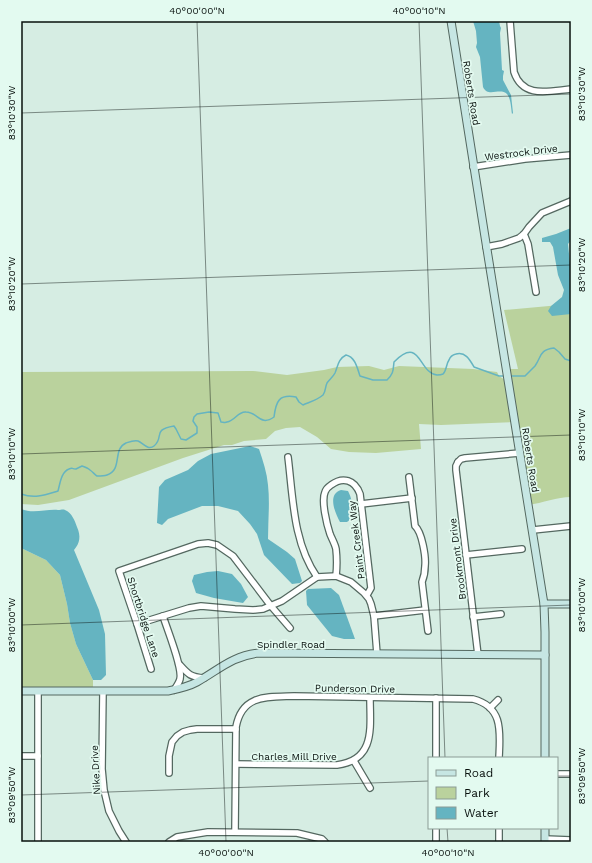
<svg xmlns="http://www.w3.org/2000/svg" width="592" height="863" font-family="'Work Sans',sans-serif">
<style>
.green{fill:#bad29d}
.water{fill:#65b4c1}
.lines{fill:none;stroke-linecap:round;stroke-linejoin:round}
.stream{stroke:#65b4c1;stroke-width:1.5}
.street-casing{stroke:#546860;stroke-width:8}
.secondary-casing{stroke:#546860;stroke-width:9}
.street{stroke:#fff;stroke-width:5.5}
.secondary{stroke:#c6e6e3;stroke-width:7}
.ticks{fill:none;stroke:#08100d;stroke-width:1;stroke-opacity:0.45}
.labels{text-anchor:middle;stroke-width:3.5;stroke-linejoin:round;paint-order:stroke}
.street-label{font-size:10px;fill:#08100d;stroke:#e3faf0}
.neatline{fill:none;stroke:#08100d;stroke-width:1.5}
.ticks-label{font-size:10px;text-anchor:middle;fill:#08100d}
</style>
<rect width="100%" height="100%" fill="#d6ede3"/>
<g class="green">
<path d="M571,304V497C557,497 543,503 528,505L515,422L441,425L419,424L421,449L376,453L349,452L331,449L317,437L300,427L286,428L275,431L266,439L244,441L232,445H224L183,458L69,500L38,505L21,504V372L253,371L287,375L324,370L337,367L369,366L384,370L399,366L473,369L497,372L499,376L508,382L507,369H518L504,310Z"/>
<polygon points="21,548 46,560 60,575 67,604 70,623 76,644 93,680 93,691 21,691"/>
</g>
<g class="water">
<path d="M473,21H499L500,26L501,28L500,33L502,70L504,71L503,76V80L511,95L513,113L512,114C511,108 511,99 507,94C500,87 488,98 483,87L480,57L476,47L477,43L476,31Z"/>
<polygon points="571,228 571,240 568,244 571,273 571,314 552,316 548,311 551,306 562,297 564,290 558,275 553,247 550,242 542,242 542,238 556,234"/>
<path d="M250,446L259,449C263,461 267,473 268,485C270,503 268,521 268,539L287,552L295,559L302,581L300,583L292,584L264,555L257,534L250,524L238,511L218,506H202L168,519L162,525L157,523L159,487L165,480L188,470L198,461L211,454Z"/>
<path d="M341,490L348,491C353,500 352,508 352,518L347,522H340C335,513 327,494 341,490Z"/>
<path d="M21,509C33,514 46,509 58,510C61,510 63,509 65,510C72,513 75,521 77,527C81,536 80,543 74,550L99,610L105,634L106,675L101,680H93L76,644L70,623L67,604L60,575L46,560L21,548Z"/>
<polygon points="218,571 232,574 241,584 248,597 243,603 214,598 196,593 192,581 194,575 207,572"/>
<polygon points="331,588 339,595 355,639 344,639 332,636 307,605 306,591 308,589"/>
</g>
<g class="lines">
<g class="stream">
<path d="M510,376H525C528,373 532,369 535,366C542,356 539,350 554,348L559,352L565,359L571,361"/>
<path d="M21,494C35,499 45,495 58,491C60,484 61,472 69,469C73,467 71,469 76,469C78,468 80,467 82,466C85,467 88,468 90,470C93,472 95,475 97,476C100,476 104,476 107,475C123,470 112,449 126,443C129,442 134,440 138,441C143,443 148,451 154,446C165,437 151,430 174,426L176,429L181,439L186,440L197,433V427L193,421L194,417L197,414L209,412L218,413L221,422C223,422 225,423 227,422C235,421 238,411 246,412C258,412 260,427 274,417C276,401 279,394 296,397L299,402L303,405C310,402 317,400 323,395C326,391 325,387 327,383C329,380 333,377 335,373C338,366 338,359 346,355C355,357 357,367 360,376L373,380H387C394,373 393,370 394,362C421,335 418,373 437,375C439,375 441,375 443,374C447,370 446,364 449,360C450,357 452,355 456,354C465,351 470,360 474,367L499,376H504"/>
</g>
<g class="street-casing">
<g id="street">
<path d="M510,21L514,72C523,99 549,91 571,89"/>
<polyline points="473,167 525,159 571,155"/>
<polyline points="524,234 528,244 536,292"/>
<polyline points="486,247 502,244 519,238 524,234 529,227 542,213 571,201"/>
<path d="M288,457C293,497 293,543 317,577"/>
<polyline points="458,462 456,466 456,470 478,655"/>
<polyline points="458,462 461,459 465,458 520,453"/>
<path d="M409,477L415,526C422,532 426,557 425,566C425,571 424,577 422,582L428,631"/>
<polyline points="361,504 412,498"/>
<polyline points="533,530 571,526"/>
<polyline points="466,555 522,549"/>
<path d="M336,576C337,567 337,558 336,549C335,544 332,539 330,534C327,525 321,501 325,492C326,489 328,487 331,485C343,476 355,480 360,494L371,588L367,595"/>
<path d="M163,616C167,629 183,668 180,679C179,683 176,687 174,690"/>
<polyline points="374,616 425,610"/>
<polyline points="473,617 501,614"/>
<polyline points="137,624 189,608 201,606 235,609 253,610 263,609 282,601 317,577 336,576 351,582 364,593 369,599 371,604 374,616 377,654"/>
<path d="M179,664C188,674 190,677 204,678"/>
<polyline points="151,669 137,624 119,571 198,544 208,543 217,545 233,556 271,606 290,628"/>
<polyline points="103,691 102,769 104,790 109,811 119,831 126,842"/>
<polyline points="490,708 498,700"/>
<polyline points="21,756 38,756"/>
<polyline points="436,758 436,698"/>
<polyline points="354,761 370,788"/>
<path d="M236,764L337,765C376,760 370,727 370,698"/>
<polyline points="169,773 169,756 172,742 177,736 183,732 190,730 197,729 236,729"/>
<polyline points="557,774 571,774"/>
<path d="M235,832L236,727C242,694 268,697 294,696L473,699C504,707 500,733 499,758"/>
<polyline points="545,839 571,840"/>
<polyline points="38,842 38,691"/>
<polyline points="169,842 177,837 208,832 297,833 322,839 325,842"/>
<polyline points="436,842 436,828"/>
<polyline points="499,842 499,828"/>
</g>
</g>
<g class="secondary-casing">
<g id="secondary">
<polyline points="451,21 485,237 544,604 545,632 545,758"/>
<polyline points="544,604 571,604"/>
<path d="M21,691H168C178,689 188,687 197,682C220,669 232,656 259,653L545,655"/>
<polyline points="545,842 545,828"/>
</g>
</g>
<use href="#street" class="street"/>
<use href="#secondary" class="secondary"/>
</g>
<path class="ticks" d="M197,21L226,842M419,21L445,758M21,113L571,94M21,284L571,265M21,454L571,435M21,625L571,605M557,776H571M21,795L429,781M447,828L448,842"/>
<g class="labels">
<g class="street-label">
<text transform="translate(472 93) rotate(81)" y="4">Roberts Road</text>
<text transform="translate(521 152) rotate(-7)" y="4">Westrock Drive</text>
<text transform="translate(531 460) rotate(81)" y="4">Roberts Road</text>
<text transform="translate(356 540) rotate(-97)" y="4">Paint Creek Way</text>
<text transform="translate(457 559) rotate(-97)" y="4">Brookmont Drive</text>
<text transform="translate(144 617) rotate(72)" y="4">Shortbridge Lane</text>
<text x="291" y="648">Spindler Road</text>
<text transform="translate(355 688) rotate(1)" y="4">Punderson Drive</text>
<text x="294" y="760">Charles Mill Drive</text>
<text transform="translate(95 770) rotate(-93)" y="4">Nike Drive</text>
</g>
</g>
<rect width="592" height="863" fill="none" stroke="#e3faf0" stroke-width="44"/>
<rect x="428" y="757" width="130" height="72" fill="#e3faf0" stroke="#8b9c95"/>
<rect x="436" y="770" width="20" height="6" fill="#c6e6e3" stroke="#8b9c95"/>
<text x="464" y="777" font-size="12" fill="#08100d">Road</text>
<rect x="436" y="787" width="20" height="12" fill="#bad29d" stroke="#8b9c95"/>
<text x="464" y="797" font-size="12" fill="#08100d">Park</text>
<rect x="436" y="807" width="20" height="12" fill="#65b4c1" stroke="#8b9c95"/>
<text x="464" y="817" font-size="12" fill="#08100d">Water</text>
<rect x="22" y="22" width="548" height="819" class="neatline"/>
<g class="ticks-label">
<text x="197" y="14">40°00'00"N</text>
<text x="419" y="14">40°00'10"N</text>
<text transform="translate(581 94) rotate(-90)" y="4">83°10'30"W</text>
<text transform="translate(11 113) rotate(-90)" y="4">83°10'30"W</text>
<text transform="translate(581 265) rotate(-90)" y="4">83°10'20"W</text>
<text transform="translate(11 284) rotate(-90)" y="4">83°10'20"W</text>
<text transform="translate(581 435) rotate(-90)" y="4">83°10'10"W</text>
<text transform="translate(11 454) rotate(-90)" y="4">83°10'10"W</text>
<text transform="translate(581 605) rotate(-90)" y="4">83°10'00"W</text>
<text transform="translate(11 625) rotate(-90)" y="4">83°10'00"W</text>
<text transform="translate(581 776) rotate(-90)" y="4">83°09'50"W</text>
<text transform="translate(11 795) rotate(-90)" y="4">83°09'50"W</text>
<text x="226" y="856">40°00'00"N</text>
<text x="448" y="856">40°00'10"N</text>
</g>
</svg>
